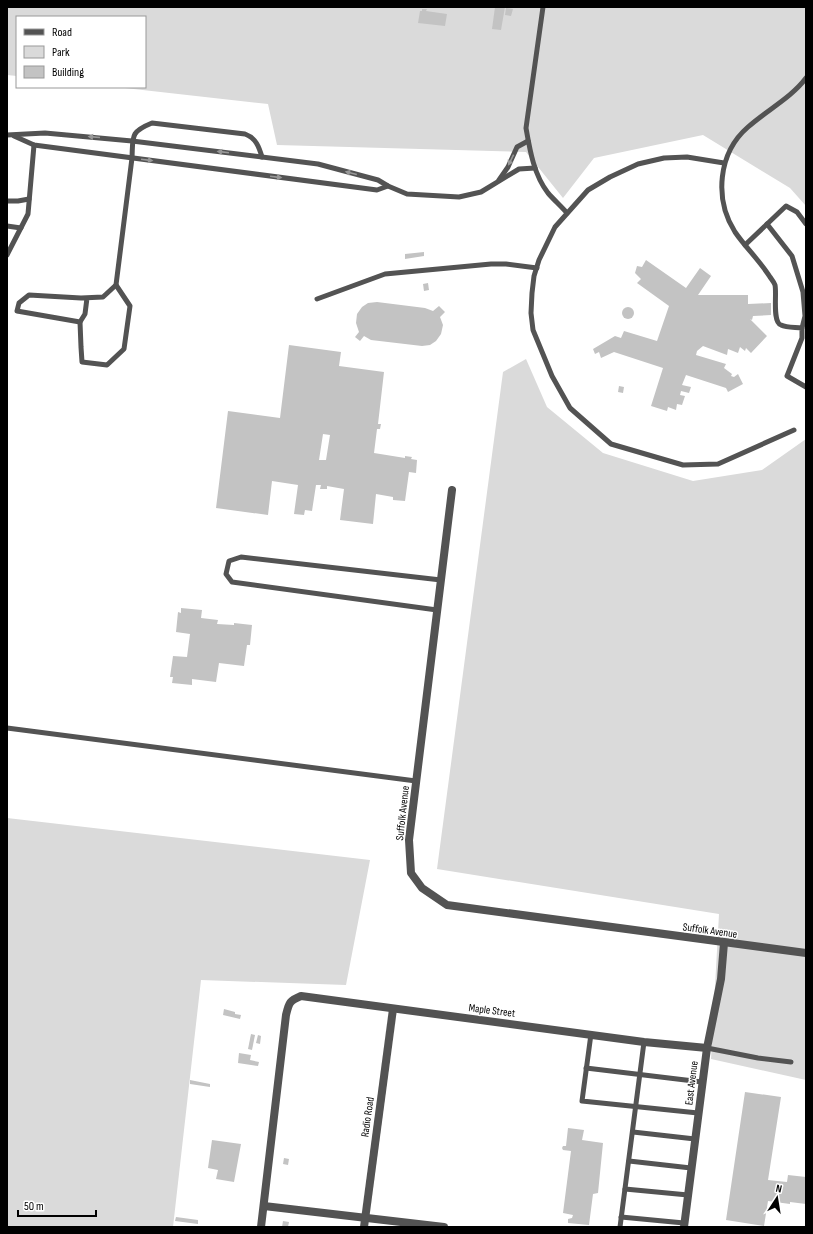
<svg xmlns="http://www.w3.org/2000/svg" width="813" height="1234" font-family="'Sofia Sans Condensed',sans-serif">
<style>
.green{fill:#dadada}
.building{fill:#c3c3c3;fill-rule:evenodd}
.lines{fill:none;stroke-linecap:round;stroke-linejoin:round}
.lane{stroke:#535353;stroke-width:5}
.street{stroke:#535353;stroke-width:8}
.oneway{fill:#989898}
.labels{text-anchor:middle;stroke-width:3;stroke-linejoin:round;paint-order:stroke}
.street-label{font-size:11px;fill:#000;stroke:#fff}
</style>
<rect width="100%" height="100%" fill="#fff"/>
<g class="green">
<polygon points="7,7 806,7 806,206 790,188 703,135 594,158 563,198 526,152 277,145 268,104 116,87 145,87 145,17 17,17 17,76 7,75"/>
<polygon points="526,359 547,407 603,453 693,481 762,470 806,439 806,1080 711,1059 719,914 437,869 503,372"/>
<polygon points="7,818 370,860 346,985 201,980 173,1227 7,1227"/>
</g>
<g class="building">
<polygon points="495,7 505,7 501,30 492,29"/>
<polygon points="506,8 513,9 511,16 505,15"/>
<polygon points="422,9 427,9 426,11 447,14 445,26 418,23 420,11 422,11"/>
<polygon points="424,252 424,256 405,259 405,254"/>
<polygon points="646,260 686,288 700,268 711,276 698,295 748,295 748,304 771,303 771,315 753,316 752,320 750,319 767,336 751,353 746,348 745,351 740,347 738,353 728,349 727,355 703,346 697,351 696,355 726,364 724,368 732,374 731,376 734,377 738,374 743,384 728,392 726,388 686,375 682,385 691,387 689,393 681,391 680,395 685,396 682,405 677,404 676,410 668,407 667,411 651,406 663,368 614,352 601,358 599,352 595,354 593,349 615,336 621,338 624,331 657,341 669,306 637,283 641,279 635,273 637,266 642,267"/>
<polygon points="428,283 429,290 424,291 423,284"/>
<polygon points="377,302 425,308 433,311 439,306 445,312 440,317 443,325 441,334 436,341 430,345 422,346 371,340 364,336 360,341 355,337 359,332 356,323 357,314 362,307 368,303"/>
<circle cx="628" cy="313" r="6"/>
<path d="M289,345L341,352L339,366L384,372L378,424H381L380,429H377L374,453L405,458V456L412,457L411,459L417,460L416,473L409,472L405,501L393,500V497L376,494L373,524L340,520L344,489L327,486V489H320L321,485H316L312,511L305,510L304,515L294,514L298,485L272,481L268,515L216,508L228,411L280,418ZM323,434L330,435L326,460H319Z"/>
<polygon points="619,386 624,387 623,393 618,392"/>
<polygon points="181,608 202,610 201,618 218,620 217,624 234,625 234,623 252,625 250,645 247,645 244,666 219,663 216,682 192,679 192,685 172,683 173,677 170,677 173,656 187,657 190,634 176,632 178,612 181,613"/>
<polygon points="224,1009 235,1012 235,1014 241,1015 240,1019 223,1015"/>
<polygon points="251,1034 255,1035 252,1050 248,1049"/>
<polygon points="258,1035 261,1036 260,1044 256,1043"/>
<polygon points="239,1053 251,1055 250,1060 259,1062 258,1066 238,1063"/>
<polygon points="190,1080 210,1084 210,1087 190,1084"/>
<polygon points="745,1092 781,1097 768,1180 787,1182 788,1175 806,1177 806,1204 790,1202 790,1204 768,1201 764,1226 726,1220"/>
<polygon points="568,1128 584,1130 582,1140 603,1143 598,1193 593,1194 589,1225 568,1223 568,1219 572,1218 573,1215 563,1213 571,1151 563,1150 562,1148 563,1146 566,1146"/>
<polygon points="212,1140 241,1144 234,1182 216,1179 218,1170 208,1168"/>
<polygon points="284,1158 289,1159 288,1165 283,1164"/>
<polygon points="176,1217 198,1220 198,1224 175,1221"/>
<polygon points="283,1221 289,1222 288,1227 282,1227"/>
</g>
<g class="lines">
<g class="lane">
<path d="M543,7L526,128C530,151 534,175 548,193C554,200 561,206 567,213"/>
<path d="M806,78C791,98 767,110 748,127C718,153 714,199 735,232C746,248 760,261 770,277C772,280 774,282 775,285C777,294 772,322 781,325C787,328 796,327 802,328V338L787,376L806,387"/>
<polyline points="7,135 45,133 132,141 318,164 378,180 388,186 407,194 459,197 481,192 519,169 535,168"/>
<polyline points="14,136 34,145 377,190 388,186"/>
<polyline points="724,163 687,157 664,158 638,164 610,177 588,190 555,227 539,260 534,276 532,293 531,313 533,330 552,376 570,408 611,444 683,465 718,464 794,430"/>
<polyline points="499,180 508,167 517,147 528,141"/>
<polyline points="7,201 18,201 29,199"/>
<polyline points="767,224 792,256 803,292 805,316 802,328"/>
<polyline points="7,226 21,228"/>
<polyline points="745,245 786,206 797,212 806,224"/>
<polyline points="7,255 28,214 34,145"/>
<path d="M87,298L85,314L80,322L17,311L19,303L29,295L81,298L103,297L116,285L132,158C133,136 130,132 152,123L245,134C256,138 259,147 262,157"/>
<polyline points="317,299 385,274 491,264 506,264 537,268"/>
<polyline points="80,322 81,347 82,362 107,365 124,349 130,306 116,285"/>
<polyline points="437,610 232,582 226,574 229,561 241,557 441,580"/>
<polyline points="7,728 416,781"/>
<polyline points="591,1034 582,1101 698,1113"/>
<polyline points="707,1048 758,1058 791,1062"/>
<polyline points="586,1068 702,1082"/>
<polyline points="633,1132 695,1139"/>
<polyline points="629,1161 691,1168"/>
<polyline points="625,1189 688,1195"/>
<polyline points="621,1217 684,1223"/>
<polyline points="620,1227 644,1042"/>
</g>
<g class="street">
<polyline points="452,490 409,840 411,873 422,888 447,905 806,953"/>
<polyline points="264,1206 444,1227"/>
<path d="M261,1227L286,1015C289,1003 289,1001 301,996L644,1042L707,1048"/>
<polyline points="364,1227 393,1009"/>
<polyline points="684,1227 707,1048 721,979 724,943"/>
</g>
</g>
<defs><path id="oneway-solid" d="M-6-.8H1V-3.2L6.5 0L1 3.2V.8H-6Z"/></defs>
<g class="oneway">
<use href="#oneway-solid" transform="translate(94 137) rotate(-175)"/>
<use href="#oneway-solid" transform="translate(223 152) rotate(-173)"/>
<use href="#oneway-solid" transform="translate(147 160) rotate(7)"/>
<use href="#oneway-solid" transform="translate(511 160) rotate(116)"/>
<use href="#oneway-solid" transform="translate(351 173) rotate(-166)"/>
<use href="#oneway-solid" transform="translate(276 177) rotate(7)"/>
</g>
<g class="labels">
<g class="street-label">
<text transform="translate(402 813) rotate(-84)" y="4">Suffolk Avenue</text>
<text transform="translate(710 930) rotate(8)" y="4">Suffolk Avenue</text>
<text transform="translate(492 1010) rotate(7)" y="4">Maple Street</text>
<text transform="translate(691 1083) rotate(-83)" y="4">East Avenue</text>
<text transform="translate(367 1117) rotate(-82)" y="4">Radio Road</text>
</g>
</g>
<rect width="813" height="1234" fill="none" stroke="#000000" stroke-width="16"/>
<rect x="16" y="16" width="130" height="72" fill="#ffffff" stroke="#999999"/>
<rect x="24" y="29" width="20" height="6" fill="#535353" stroke="#999999"/>
<text x="52" y="36" font-size="12" fill="#000000">Road</text>
<rect x="24" y="46" width="20" height="12" fill="#dadada" stroke="#999999"/>
<text x="52" y="56" font-size="12" fill="#000000">Park</text>
<rect x="24" y="66" width="20" height="12" fill="#c3c3c3" stroke="#999999"/>
<text x="52" y="76" font-size="12" fill="#000000">Building</text>
<g transform="translate(777 1198) rotate(12)" stroke="#ffffff" stroke-width="3" paint-order="stroke">
<path d="M0-3L7 15L0 10L-7 15Z" fill="#000000"/>
<text y="-6" font-size="11" font-weight="bold" text-anchor="middle" fill="#000000">N</text>
</g>
<path d="M18 1210v6h78v-6" fill="none" stroke="#000000" stroke-width="2"/>
<text x="24" y="1210" font-size="12" fill="#000000" stroke="#ffffff" stroke-width="3" paint-order="stroke">50 m</text>
</svg>
